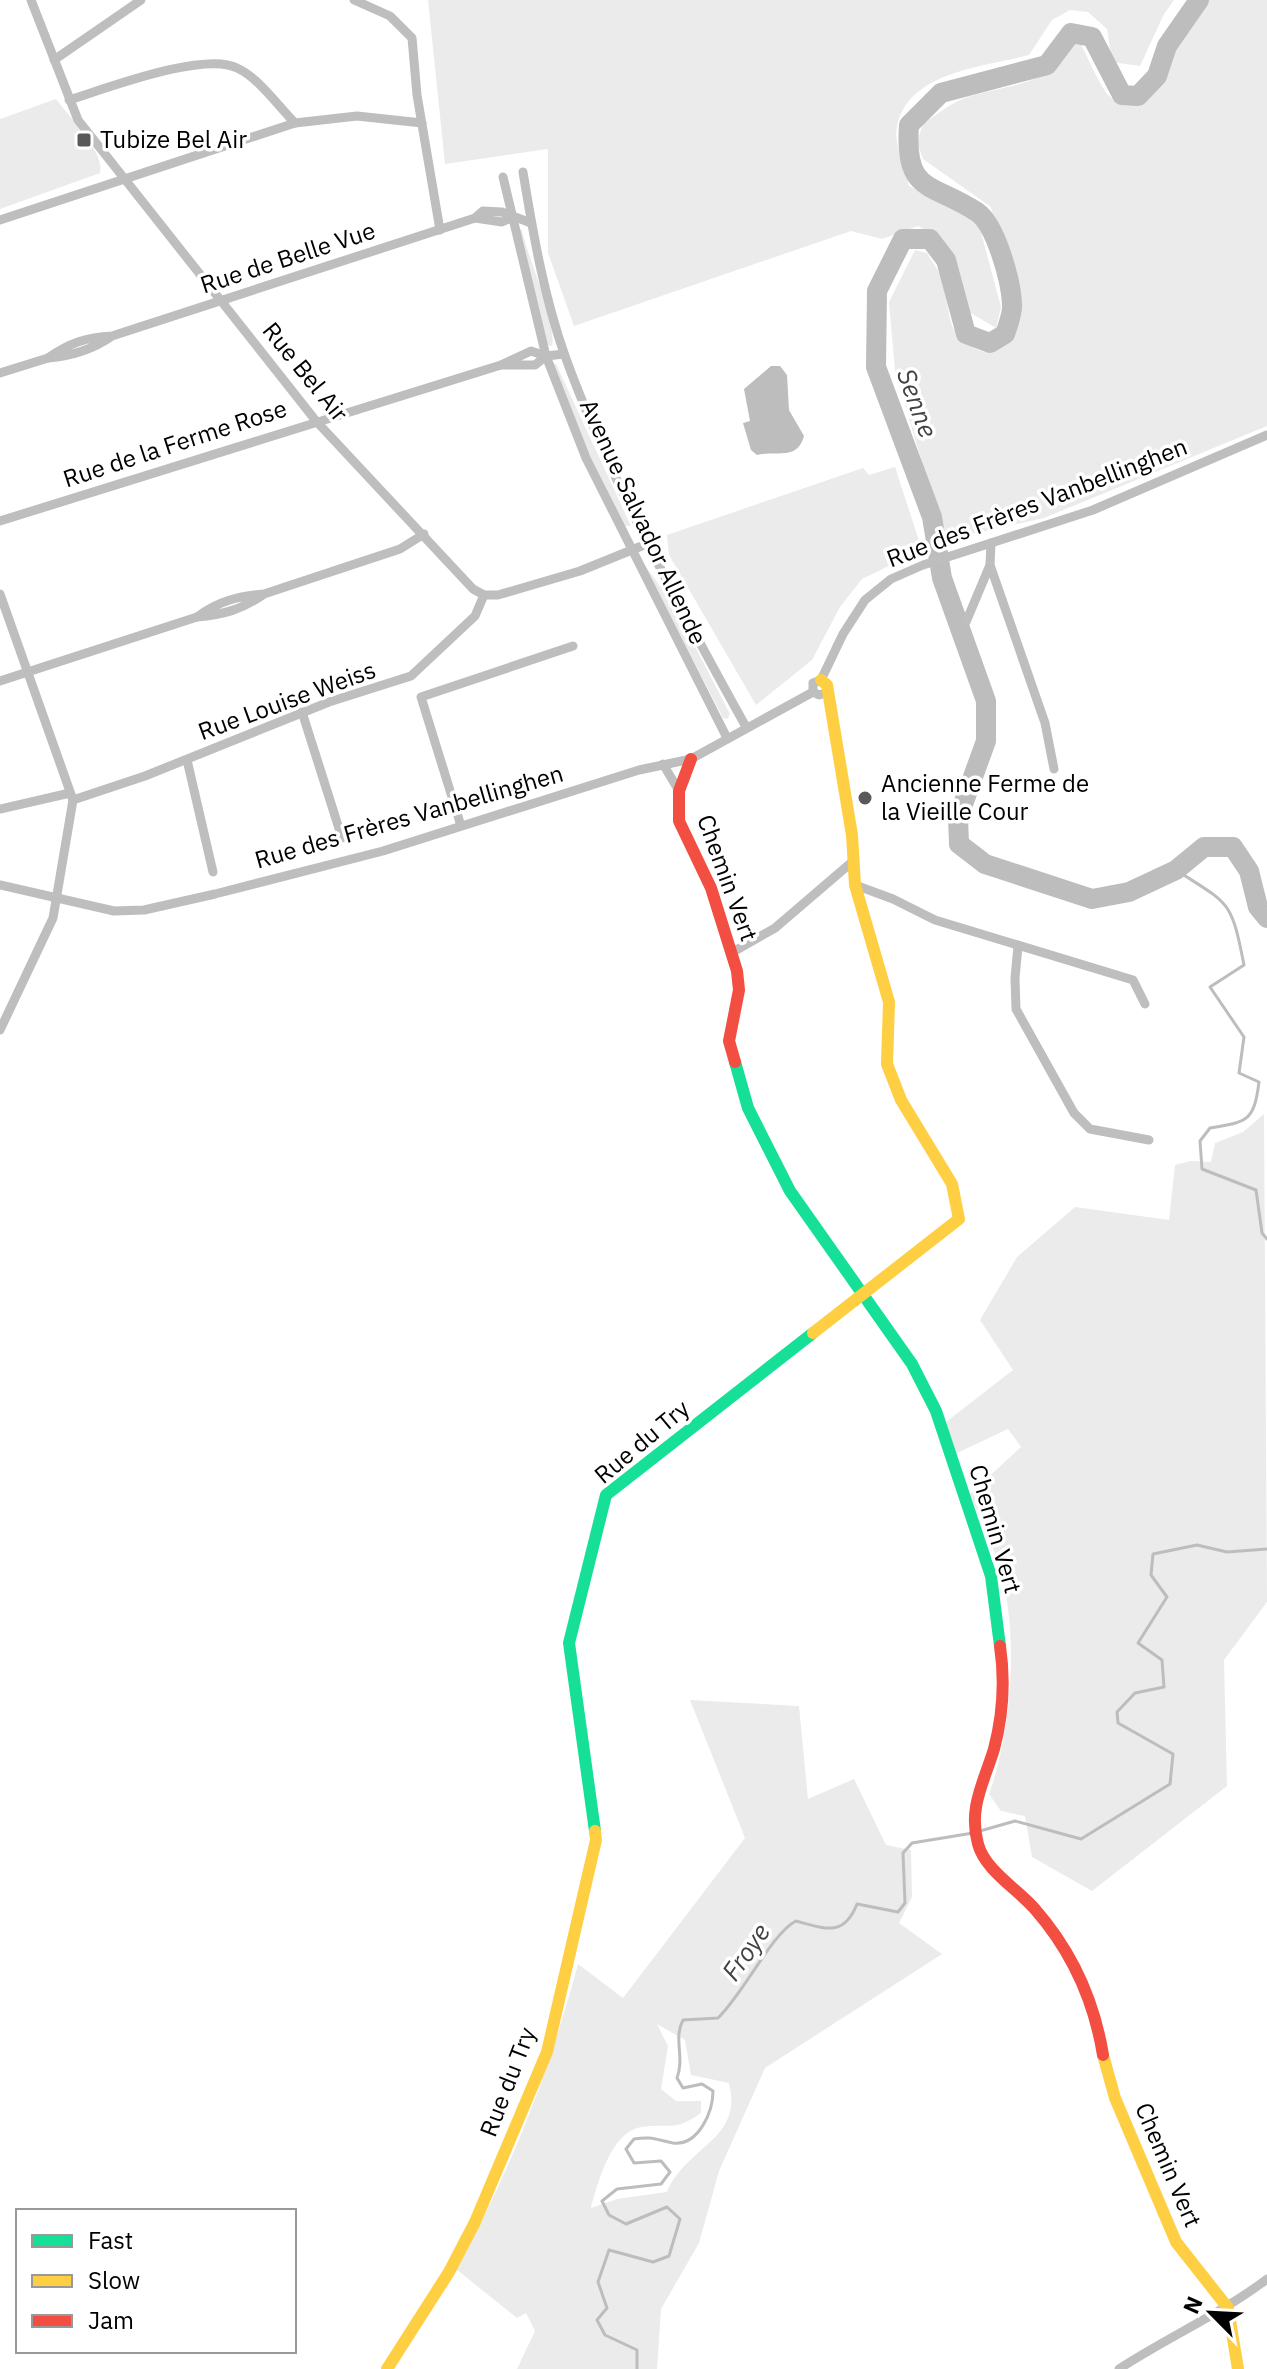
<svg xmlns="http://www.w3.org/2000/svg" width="1267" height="2369" font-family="'IBM Plex Sans',sans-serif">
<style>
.green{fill:#ebebeb;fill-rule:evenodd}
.water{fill:#bdbdbd}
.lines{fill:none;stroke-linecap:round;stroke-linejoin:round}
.stream{stroke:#bdbdbd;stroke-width:3}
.river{stroke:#bdbdbd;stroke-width:20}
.street{stroke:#bebebe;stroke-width:9}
.fast{stroke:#16e098;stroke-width:12}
.slow{stroke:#ffcf43;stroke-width:12}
.jam{stroke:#f24e42;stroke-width:12}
.poi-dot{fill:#595959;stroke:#fff;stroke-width:3}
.labels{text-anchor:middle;stroke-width:7;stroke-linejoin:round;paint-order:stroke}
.poi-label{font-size:24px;fill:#000;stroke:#fff;text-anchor:start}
.street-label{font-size:24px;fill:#000;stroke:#fff}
.water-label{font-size:26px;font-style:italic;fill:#424242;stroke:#fff}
</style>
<rect width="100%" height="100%" fill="#fff"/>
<g class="green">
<path d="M428,0H1174L1164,14L1140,66L1112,62L1107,29L1088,12L1070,10L1052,20L1029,55C984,67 909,71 897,126C893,142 905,170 909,186L978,221L1001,307L996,328L964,309L944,241L918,226L882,239L851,231L574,326L548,253V149L445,164Z"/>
<path d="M1207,0H1267V426L1044,518L945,540L895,371L889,302L915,250L927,253C931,260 937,268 940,275C954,310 940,337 984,352L999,346L1019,322L991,207L923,159L917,142L923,124C936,115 951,103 965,98C999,85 1054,87 1067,48L1079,41C1088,57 1095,76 1105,91C1109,98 1118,103 1126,104C1160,107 1167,65 1180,42C1188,27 1196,13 1207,0Z"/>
<path d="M56,99C68,115 106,154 100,173L0,209V119Z"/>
<path d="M518,228L522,230C528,260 557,320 552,346L547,345Z"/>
<polygon points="552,363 556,364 631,526 625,526 586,448"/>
<polygon points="895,467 922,550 862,579 840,607 812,660 756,705 669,555 667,535 863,468 869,475"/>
<polygon points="643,563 672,602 730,714 727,719 723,718"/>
<path d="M1264,1114L1267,1602L1224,1660L1227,1786L1092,1891L1032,1857L1025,1816L1001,1811L989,1794C1011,1733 1018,1644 1003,1580C996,1551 981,1522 970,1494L1021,1447L1008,1429L955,1454L946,1422L1013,1370L980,1320L1017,1257L1075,1207L1169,1220L1175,1165L1191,1161L1211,1162L1215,1143L1243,1132Z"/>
<path d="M690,1700L799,1706L808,1799L854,1779L886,1845L911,1850L912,1897L899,1923L942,1954L765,2068L719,2171L699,2243L661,2309L657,2369H517L535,2331L526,2313L517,2318L456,2269C510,2174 550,2069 578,1964L623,1998L745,1838ZM657,2024L685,2040L691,2075L729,2083C743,2141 688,2144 667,2192L617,2199L591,2208C598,2183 611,2131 642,2127C672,2123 674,2132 701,2113V2101H676L661,2089L668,2046Z"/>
</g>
<path class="water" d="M771,366H780L787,375L789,410L804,436C797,461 778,450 757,455L751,450L743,423L750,421L744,389Z"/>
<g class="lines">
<g class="stream">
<path d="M1176,870C1230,905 1231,899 1244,965L1210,987L1244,1037L1239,1073L1259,1082C1254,1121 1248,1122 1210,1128L1200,1141L1202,1169L1256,1190L1262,1233L1267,1239"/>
<polyline points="980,1831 1015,1821 1081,1839 1170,1784 1173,1754 1118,1723 1117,1712 1135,1693 1164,1687 1162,1660 1138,1643 1167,1597 1151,1575 1153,1554 1197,1545 1227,1552 1267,1549"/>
<path d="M637,2369V2350L605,2335L597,2320L607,2308L598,2282L609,2250L653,2262L669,2256L680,2219L667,2207L626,2224L609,2215L602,2201L617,2189L661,2184L670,2172L661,2161L634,2163L626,2149L634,2139C653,2136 656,2140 673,2143C699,2146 713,2111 713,2091L702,2084L683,2088L677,2078C685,2057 673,2039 683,2020L718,2018C744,1993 772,1933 796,1921C826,1929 844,1937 857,1904L898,1912L905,1903L903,1853L912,1843L973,1833"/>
</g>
<path class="river" d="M1199,0L1167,46L1157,76L1138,96L1122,95L1092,37L1071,33L1047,65L941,93L909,125C904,194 931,182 977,212C996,225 1011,281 1012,304C1013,313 1008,325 1005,334L990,343L966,334L946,260L930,239H903L877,291L876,367L932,517L942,578L986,701V741L958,818L959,844L985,864L1092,899L1129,892L1176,870L1204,847H1233L1249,871L1258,907L1267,918"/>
<g class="street">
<polyline points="31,0 78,120 316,421 473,589 484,595 498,595 580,571 649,543"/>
<polyline points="354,0 390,16 412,38 417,95 440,230"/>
<polyline points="54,60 141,0"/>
<path d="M69,100C105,89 204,51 237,68C259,78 278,106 295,123"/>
<path d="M523,172C533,233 544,297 565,356C612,485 680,607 746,727"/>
<polyline points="503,177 546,356 586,458 727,738"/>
<polyline points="475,218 502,222 511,218"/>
<polyline points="0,220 295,123 357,116 422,123"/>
<path d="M112,336C92,350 72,356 48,358C69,343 87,337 112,336L475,218L483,211L502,212L531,223"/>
<polyline points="546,356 535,365 501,365 531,351 546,356 564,354"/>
<polyline points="0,373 48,358"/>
<polyline points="0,521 501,365"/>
<polyline points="991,543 990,565 1045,723 1054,769"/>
<polyline points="0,594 73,800 53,918 0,1030"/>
<path d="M264,594C239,596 218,601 197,617C223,615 243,609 264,594L400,549L424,534"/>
<polyline points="966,622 990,565"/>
<polyline points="0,681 197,617"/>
<polyline points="813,692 813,683 821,680 843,634 865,600 891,579 923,565 1093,510 1267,435"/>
<polyline points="302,712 342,838"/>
<polyline points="187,760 213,872"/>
<polyline points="663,764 679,791"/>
<polyline points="73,800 145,776 329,702 411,676 475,616 484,595"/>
<polyline points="0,809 70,793"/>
<polyline points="461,826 421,697 573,646"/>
<polyline points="0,885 114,911 144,910 215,894 383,851 639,770 691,759 813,692 819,695 826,693"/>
<polyline points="855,885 893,899 935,920 1133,980 1145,1004"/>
<polyline points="1018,946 1015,978 1016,1009 1074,1113 1090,1129 1149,1140"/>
<polyline points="731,953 775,928 852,862"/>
<path d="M1119,2369C1168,2337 1221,2314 1267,2279"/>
</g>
<g class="fast">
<polyline points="735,1062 748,1108 790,1191 912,1364 936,1411 991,1576 1000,1646"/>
<polyline points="595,1831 569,1643 606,1495 813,1333"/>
</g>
<g class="slow">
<polyline points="813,1333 959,1219 952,1184 901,1100 887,1064 889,1002 855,885 852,835 827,685 821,680"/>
<polyline points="1103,2055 1115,2098 1176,2242 1228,2308 1238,2369"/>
<polyline points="387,2369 449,2272 475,2222 547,2052 596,1840 595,1831"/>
</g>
<g class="jam">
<polyline points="691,759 679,791 679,821 711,888 737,971 739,990 729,1041 735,1062"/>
<path d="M1000,1646C1005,1680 1003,1715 994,1749C984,1782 968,1808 978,1844C985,1870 1016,1888 1034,1908C1071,1950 1094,2000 1103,2055"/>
</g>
</g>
<g class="poi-dot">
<rect x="76" y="132" width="16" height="16" rx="4"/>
<circle cx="865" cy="798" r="8"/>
</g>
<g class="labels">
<g class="poi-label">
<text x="100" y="148">Tubize Bel Air</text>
<text x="881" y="792">Ancienne Ferme de<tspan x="881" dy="28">la Vieille Cour</tspan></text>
</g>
<g class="street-label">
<text transform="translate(288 258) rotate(-18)" y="8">Rue de Belle Vue</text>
<text transform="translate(305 372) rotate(51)" y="8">Rue Bel Air</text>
<text transform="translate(175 444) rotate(-18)" y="8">Rue de la Ferme Rose</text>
<text transform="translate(1037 503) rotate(-21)" y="8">Rue des Frères Vanbellinghen</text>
<text transform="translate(643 522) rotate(65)" y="8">Avenue Salvador Allende</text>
<text transform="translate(287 701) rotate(-20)" y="8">Rue Louise Weiss</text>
<text transform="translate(409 817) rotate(-16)" y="8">Rue des Frères Vanbellinghen</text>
<text transform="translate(727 878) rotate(70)" y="8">Chemin Vert</text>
<text transform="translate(642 1442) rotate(-40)" y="8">Rue du Try</text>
<text transform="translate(995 1529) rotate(74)" y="8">Chemin Vert</text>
<text transform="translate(508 2082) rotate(-69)" y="8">Rue du Try</text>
<text transform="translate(1168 2165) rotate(67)" y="8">Chemin Vert</text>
</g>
<g class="water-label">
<text transform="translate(917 403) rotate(70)" y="9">Senne</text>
<text transform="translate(746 1952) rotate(-55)" y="9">Froye</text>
</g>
</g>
<rect x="16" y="2209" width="280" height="144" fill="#ffffff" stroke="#999999" stroke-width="2"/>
<rect x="32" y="2235" width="40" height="12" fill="#16e098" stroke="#999999" stroke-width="2"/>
<text x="88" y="2249" font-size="24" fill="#000000">Fast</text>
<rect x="32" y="2275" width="40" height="12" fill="#ffcf43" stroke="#999999" stroke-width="2"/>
<text x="88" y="2289" font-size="24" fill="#000000">Slow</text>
<rect x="32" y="2315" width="40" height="12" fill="#f24e42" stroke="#999999" stroke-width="2"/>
<text x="88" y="2329" font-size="24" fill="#000000">Jam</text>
<g transform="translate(1211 2313) rotate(294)" stroke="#ffffff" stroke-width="6" paint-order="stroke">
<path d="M0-6L14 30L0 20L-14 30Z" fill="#000000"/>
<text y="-12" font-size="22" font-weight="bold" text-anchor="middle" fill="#000000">N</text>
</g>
</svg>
